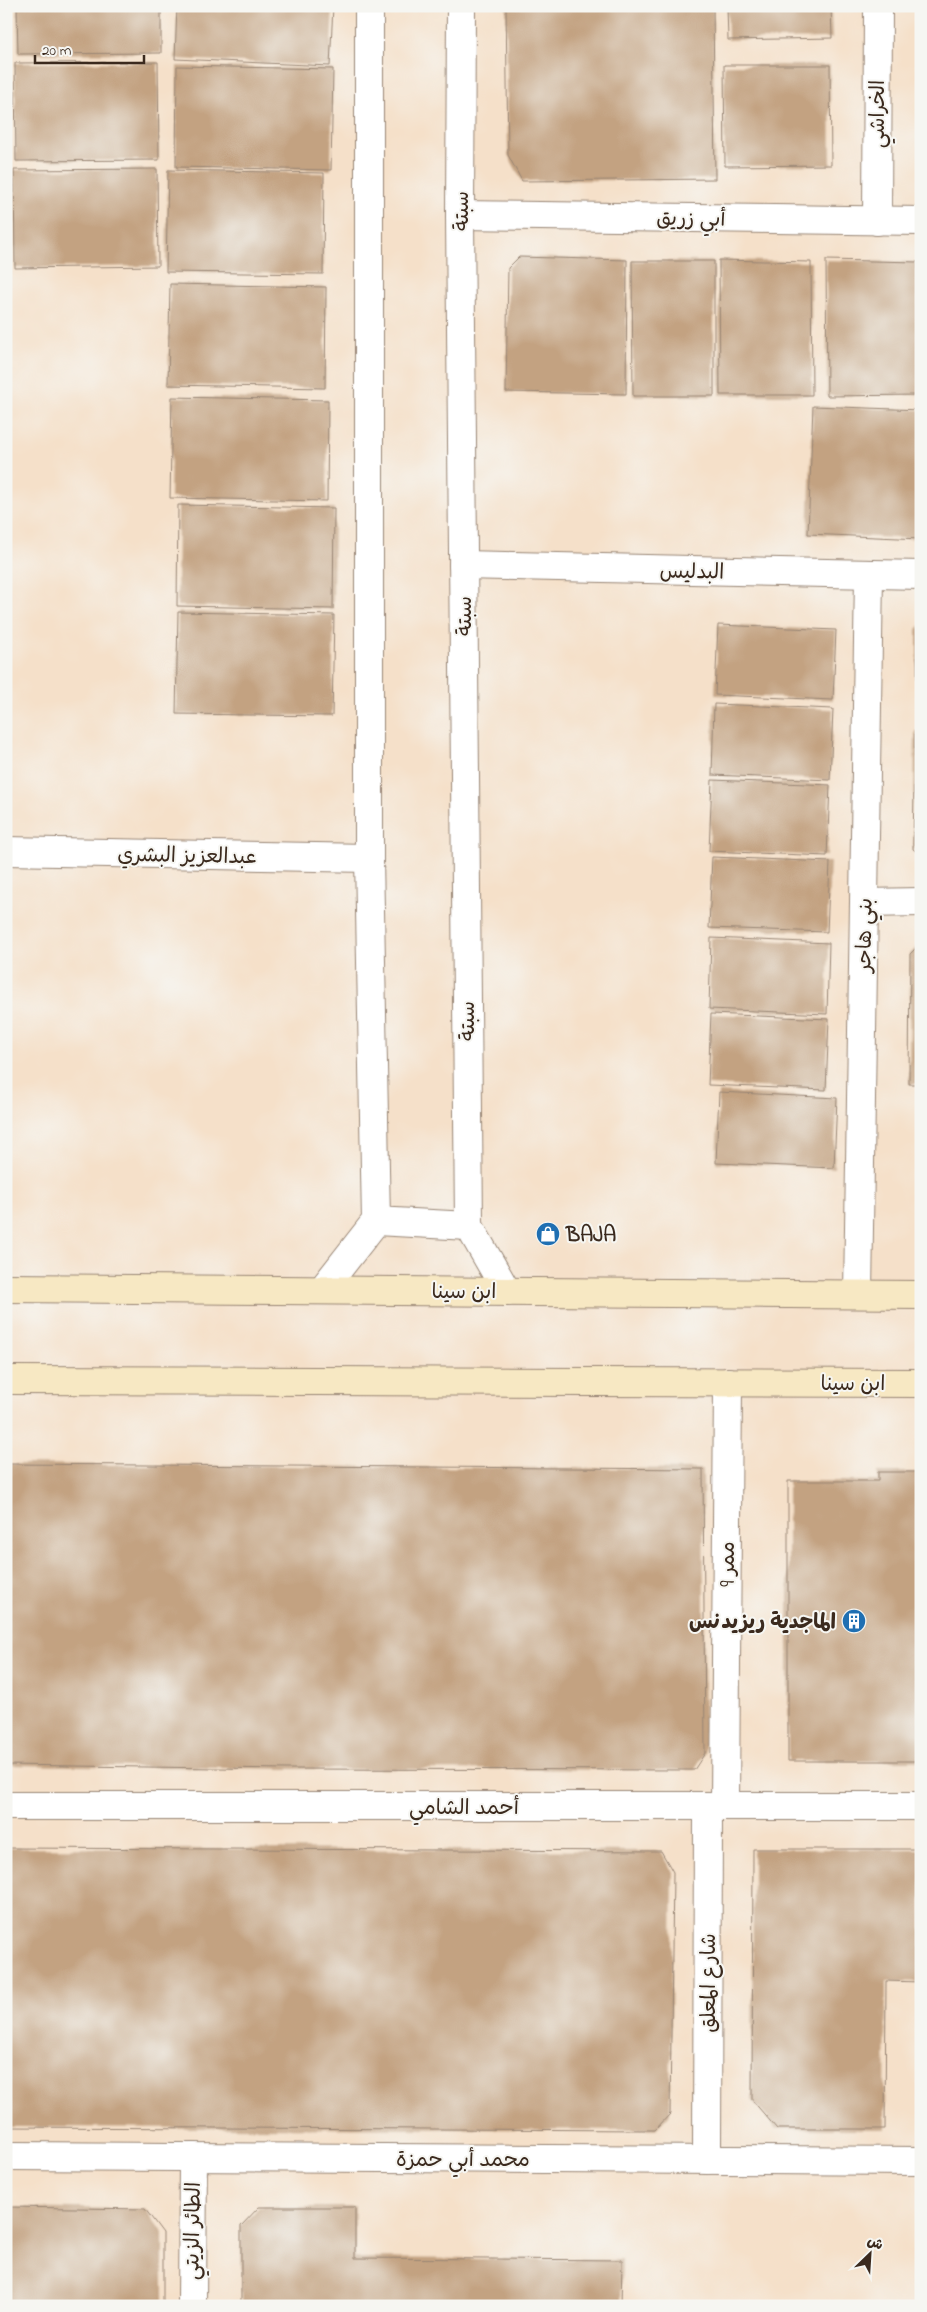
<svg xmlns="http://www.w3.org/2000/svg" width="927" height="2312" font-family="'Indie Flower','Playpen Sans Arabic',sans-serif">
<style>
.building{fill:#c3a281}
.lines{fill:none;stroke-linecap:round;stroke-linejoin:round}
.street-casing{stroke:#988574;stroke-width:30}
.secondary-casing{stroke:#988574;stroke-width:30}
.street{stroke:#fff;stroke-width:28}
.secondary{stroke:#f7e8c3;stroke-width:28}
.labels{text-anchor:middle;stroke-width:4;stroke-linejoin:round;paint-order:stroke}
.street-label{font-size:21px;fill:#3b2a1e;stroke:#f6f6f2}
.poi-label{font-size:21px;font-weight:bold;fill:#3b2a1e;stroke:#f6f6f2;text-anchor:start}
</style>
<rect width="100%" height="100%" fill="#f6f6f2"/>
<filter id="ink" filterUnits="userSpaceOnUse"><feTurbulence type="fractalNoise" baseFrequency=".02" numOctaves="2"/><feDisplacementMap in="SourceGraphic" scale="10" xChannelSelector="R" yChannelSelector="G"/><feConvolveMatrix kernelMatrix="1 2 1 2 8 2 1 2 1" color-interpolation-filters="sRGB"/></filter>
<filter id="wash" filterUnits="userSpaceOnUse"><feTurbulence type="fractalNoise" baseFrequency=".0096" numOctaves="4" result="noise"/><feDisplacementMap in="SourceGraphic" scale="20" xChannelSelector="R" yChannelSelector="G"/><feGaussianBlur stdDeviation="1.12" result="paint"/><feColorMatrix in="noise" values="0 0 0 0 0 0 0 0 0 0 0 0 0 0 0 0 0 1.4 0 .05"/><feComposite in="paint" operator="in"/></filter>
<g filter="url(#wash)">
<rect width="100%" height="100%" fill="#f5e0c9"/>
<g id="blocks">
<g class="building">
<polygon points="17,6 161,6 161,53 18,54"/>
<polygon points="177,6 333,6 330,66 175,59"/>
<polygon points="506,6 713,6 715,179 522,181 508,155"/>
<polygon points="727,6 831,6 832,38 728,40"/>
<polygon points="158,62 159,160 16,161 15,63"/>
<polygon points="724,65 830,65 831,165 725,166"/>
<polygon points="177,66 333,69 331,170 176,167"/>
<polygon points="157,169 158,266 15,268 14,170"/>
<polygon points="168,170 324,173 323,274 166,272"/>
<polygon points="519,257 627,260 626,394 506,392 508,268"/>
<polygon points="719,260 811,262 812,395 720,395"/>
<polygon points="826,260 918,262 919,395 827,396"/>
<polygon points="632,261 714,261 714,396 633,396"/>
<polygon points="170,284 326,287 325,388 168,385"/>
<polygon points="172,397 328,400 327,501 170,498"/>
<polygon points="813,406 921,410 921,539 808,534"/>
<polygon points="178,505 334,508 333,609 177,606"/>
<polygon points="178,612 334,615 332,716 176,714"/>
<polygon points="718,625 836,630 833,700 715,695"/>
<polygon points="921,625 921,718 917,718 917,629"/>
<polygon points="714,704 833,709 830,780 712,775"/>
<polygon points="915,731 921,731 921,855 913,849"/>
<polygon points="712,780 830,785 827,856 709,851"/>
<polygon points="712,857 830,862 827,932 709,928"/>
<polygon points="711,938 829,943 827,1014 709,1009"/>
<polygon points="921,943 921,1084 909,1084 910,954"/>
<polygon points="711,1014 829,1019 826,1090 708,1085"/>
<polygon points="719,1092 837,1098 834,1168 716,1163"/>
<polygon points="6,1464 703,1469 705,1753 694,1770 286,1769 6,1765"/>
<polygon points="878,1472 921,1472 921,1761 788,1761 788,1481 878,1481"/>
<polygon points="6,1848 661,1851 673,1872 670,2114 655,2130 6,2127"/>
<polygon points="753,1849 921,1849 921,1982 886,1981 885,2129 777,2129 752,2100"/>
<polygon points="6,2207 145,2209 163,2233 163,2306 6,2306"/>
<polygon points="259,2207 355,2207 355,2258 622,2260 621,2306 241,2306 241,2226"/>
</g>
</g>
</g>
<g filter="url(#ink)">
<use href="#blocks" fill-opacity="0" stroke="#988574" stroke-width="1"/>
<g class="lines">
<g class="street-casing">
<g id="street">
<polyline points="461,6 460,215 469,1226 507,1292"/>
<polyline points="460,215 921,221"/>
<polyline points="877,221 878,6"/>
<polyline points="463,565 921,575"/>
<polyline points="6,851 369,858"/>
<polyline points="865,903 921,902"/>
<polyline points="376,1221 469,1226"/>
<polyline points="322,1290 376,1221 369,858 369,6"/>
<polyline points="858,1294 869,575"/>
<polyline points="6,1806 921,1806"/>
<polyline points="725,1806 728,1382"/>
<polyline points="6,2156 921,2161"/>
<polyline points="707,2160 708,1807"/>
<polyline points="192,2306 193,2157"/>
</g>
</g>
<g class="secondary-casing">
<g id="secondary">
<polyline points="6,1288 921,1295"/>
<polyline points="6,1380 921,1383"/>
</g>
</g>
<use href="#street" class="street"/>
<use href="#secondary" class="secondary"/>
</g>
</g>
<defs>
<g id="shop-disc" transform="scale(1.25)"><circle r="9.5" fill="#1f6fb2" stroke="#f6f6f2"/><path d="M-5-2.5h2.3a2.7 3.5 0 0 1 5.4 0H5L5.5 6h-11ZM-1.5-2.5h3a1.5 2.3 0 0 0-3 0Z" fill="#fff"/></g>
<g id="building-disc" transform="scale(1.25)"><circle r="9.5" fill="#1f6fb2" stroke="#f6f6f2"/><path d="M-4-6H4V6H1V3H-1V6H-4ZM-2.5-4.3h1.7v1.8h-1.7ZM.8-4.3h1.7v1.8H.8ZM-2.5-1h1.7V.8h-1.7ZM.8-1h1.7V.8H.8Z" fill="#fff"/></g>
</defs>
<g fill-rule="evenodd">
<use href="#shop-disc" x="548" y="1234"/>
<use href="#building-disc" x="854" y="1621"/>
</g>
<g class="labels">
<g class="street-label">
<text transform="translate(877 114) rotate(-90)" y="7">الخراشي</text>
<text transform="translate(461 211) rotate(-90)" y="7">سبتة</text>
<text transform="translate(691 218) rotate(1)" y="7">أبي زريق</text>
<text transform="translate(692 571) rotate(1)" y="7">البدليس</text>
<text transform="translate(464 616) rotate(-90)" y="7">سبتة</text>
<text transform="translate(187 855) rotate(1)" y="7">عبدالعزيز البشري</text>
<text transform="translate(864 935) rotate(-89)" y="7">بني هاجر</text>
<text transform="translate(467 1021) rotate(-90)" y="7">سبتة</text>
<text x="464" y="1298">ابن سينا</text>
<text x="853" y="1390">ابن سينا</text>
<text transform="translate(727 1564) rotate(-90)" y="7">ممر 9</text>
<text x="464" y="1814">أحمد الشامي</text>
<text transform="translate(708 1983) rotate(-90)" y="7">شارع المعلق</text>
<text x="463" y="2166">محمد أبي حمزة</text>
<text transform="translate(192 2231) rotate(-89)" y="7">الطائر الزيتي</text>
</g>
<g class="poi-label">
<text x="566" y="1241">BAJA</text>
<text x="836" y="1628" text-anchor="end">الماجدية ريزيدنس</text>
</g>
</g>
<rect width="927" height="2312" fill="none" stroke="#f6f6f2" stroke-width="25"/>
<g transform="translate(870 2254) rotate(25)" stroke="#f6f6f2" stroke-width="4" paint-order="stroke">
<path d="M0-4L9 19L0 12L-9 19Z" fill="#3b2a1e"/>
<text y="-8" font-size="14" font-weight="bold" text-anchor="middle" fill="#3b2a1e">ش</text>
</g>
<path d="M35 55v8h109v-8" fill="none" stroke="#3b2a1e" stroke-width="2.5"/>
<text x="42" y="55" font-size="15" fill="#3b2a1e" stroke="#f6f6f2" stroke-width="4" paint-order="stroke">20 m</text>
</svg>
